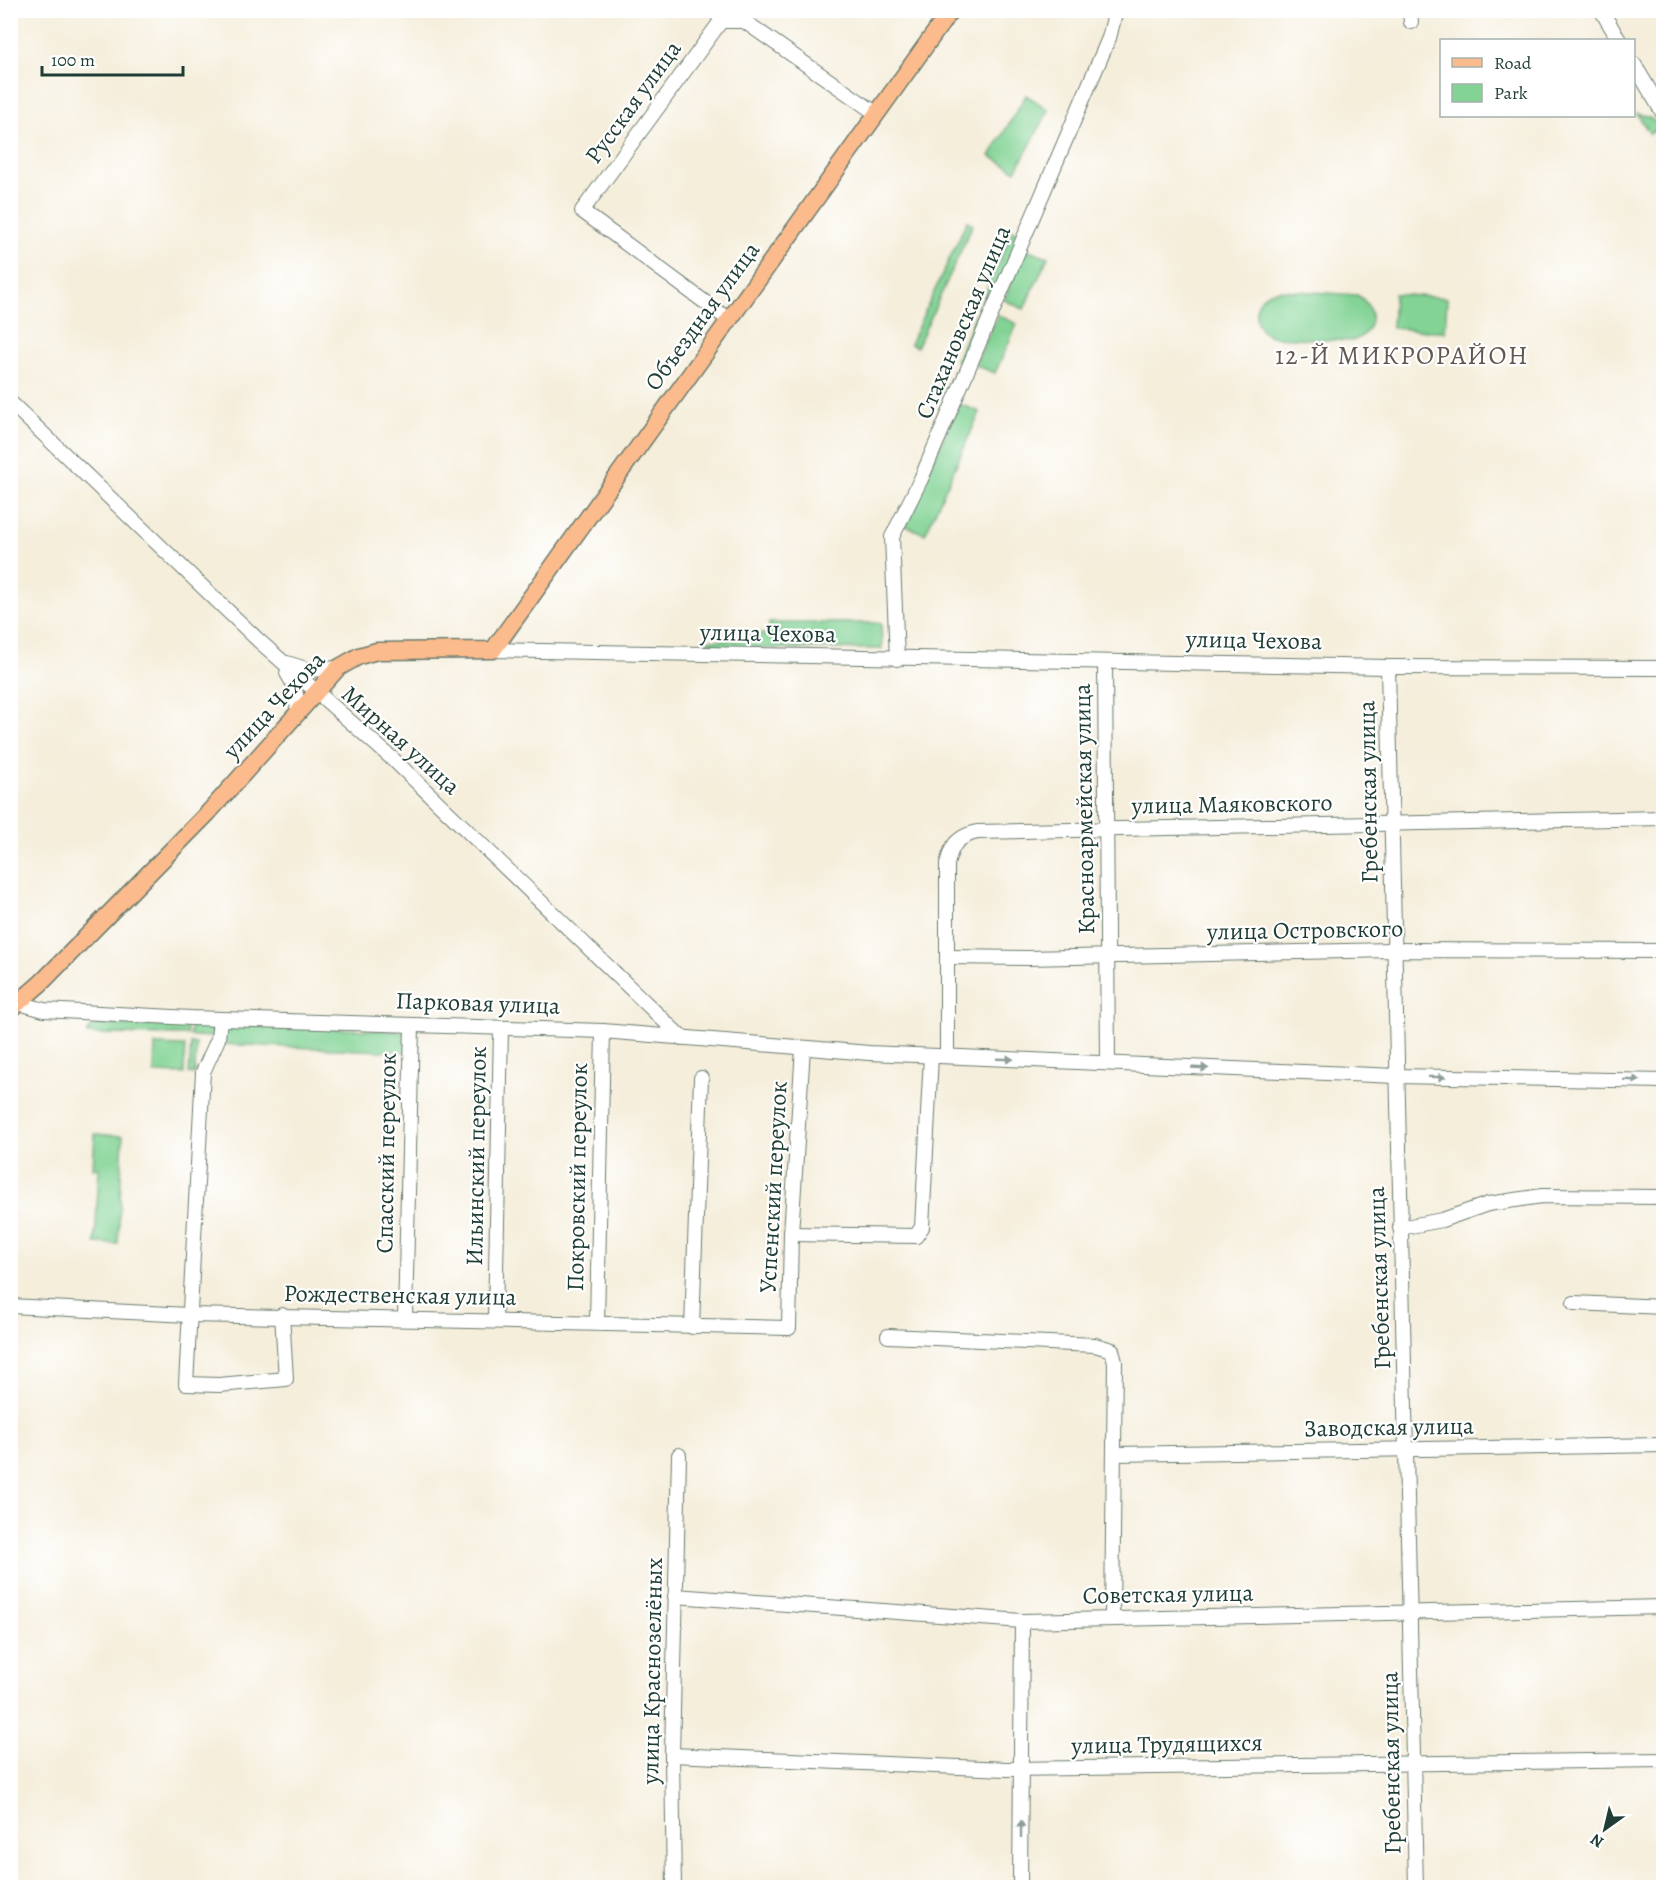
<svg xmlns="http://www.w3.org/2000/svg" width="1674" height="1898" font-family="Alegreya,serif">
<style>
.green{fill:#82d394;stroke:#508864;stroke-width:1.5}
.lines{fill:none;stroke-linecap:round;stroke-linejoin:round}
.minor-casing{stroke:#6a7b6e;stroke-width:16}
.major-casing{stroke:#6a7b6e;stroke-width:19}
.minor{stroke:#fff;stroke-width:14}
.major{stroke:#fbbb8c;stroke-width:16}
.oneway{fill:#8f9e9a}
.labels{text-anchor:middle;stroke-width:4.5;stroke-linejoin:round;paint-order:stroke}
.street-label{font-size:24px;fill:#1f3d34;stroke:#fff}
.neighbourhood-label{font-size:26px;letter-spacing:1.5px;fill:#635851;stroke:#fff}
</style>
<rect width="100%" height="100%" fill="#fff"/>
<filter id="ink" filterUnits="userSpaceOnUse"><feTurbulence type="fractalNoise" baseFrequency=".0167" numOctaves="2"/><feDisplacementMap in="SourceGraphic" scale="12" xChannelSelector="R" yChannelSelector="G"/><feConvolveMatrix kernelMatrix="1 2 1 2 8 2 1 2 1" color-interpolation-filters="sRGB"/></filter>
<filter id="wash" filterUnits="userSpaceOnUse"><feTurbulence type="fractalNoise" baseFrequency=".008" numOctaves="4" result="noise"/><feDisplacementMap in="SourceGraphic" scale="24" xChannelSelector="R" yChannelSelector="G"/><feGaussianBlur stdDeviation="1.35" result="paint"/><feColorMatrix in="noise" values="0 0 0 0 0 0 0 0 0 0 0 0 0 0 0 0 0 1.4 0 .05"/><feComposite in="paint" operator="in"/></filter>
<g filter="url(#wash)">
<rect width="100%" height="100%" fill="#f5eedb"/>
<g class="green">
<polygon points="1026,95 1049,110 1016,171 990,156"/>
<polygon points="1637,114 1650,118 1661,127 1650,134"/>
<polygon points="967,221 973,224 917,347 910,344"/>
<polygon points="1013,230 1023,234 967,365 956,360"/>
<polygon points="1026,249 1048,257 1024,309 1004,300"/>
<path d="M1280,290L1357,295C1378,307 1375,335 1351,341L1274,337L1263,332L1258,325C1252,308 1260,291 1280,290Z"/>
<polygon points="1394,294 1447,298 1445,332 1392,328"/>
<polygon points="998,315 1017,324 995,373 975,365"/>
<polygon points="959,404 980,412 925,534 904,525"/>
<polygon points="769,623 881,623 882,649 708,648 708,640 745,640 745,634 769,634"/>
<polygon points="223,1023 408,1032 408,1052 221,1044"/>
<polygon points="96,1025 187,1026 187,1035 87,1034 90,1028"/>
<polygon points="191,1025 210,1027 215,1037 190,1036"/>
<polygon points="191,1043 196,1044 195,1074 189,1074"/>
<polygon points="155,1045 185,1046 184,1074 154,1073"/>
<polygon points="95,1134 123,1136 118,1244 95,1243 99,1168 93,1168"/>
</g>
</g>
<g filter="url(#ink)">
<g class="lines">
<g class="minor-casing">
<g id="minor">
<polyline points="716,10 721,21 744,21 877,114"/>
<polyline points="1410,10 1411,22"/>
<polyline points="1601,10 1619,40"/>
<polyline points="721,21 582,211 729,320"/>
<polyline points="1634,64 1664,115"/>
<polyline points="10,402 258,640 396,762 682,1038"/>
<polyline points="493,650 1388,667 1664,668"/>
<polyline points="897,659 892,537 921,479 1109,38 1116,10"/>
<polyline points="1105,662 1108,1063"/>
<polyline points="287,663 309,670 338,668"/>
<polyline points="1388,667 1416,1888"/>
<polyline points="287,673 295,687 298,712"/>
<polyline points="948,957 1027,958 1393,950 1664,951"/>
<polyline points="19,1003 44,1010 191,1018 603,1031 869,1053 1396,1076 1664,1081"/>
<polyline points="220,1019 218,1039 203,1072 186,1384 219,1385 286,1379 282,1315"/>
<path d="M947,1056V865C951,845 957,837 977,832L1664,818"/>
<polyline points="1400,1228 1442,1220 1488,1204 1542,1196 1664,1197"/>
<polyline points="791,1234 916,1236 922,1227 931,1056"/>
<polyline points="1574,1303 1664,1307"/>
<polyline points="10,1306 189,1315 789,1328 791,1234 803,1048"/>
<polyline points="405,1318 412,1025"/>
<polyline points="495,1320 501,1029"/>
<polyline points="597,1323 603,1031"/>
<polyline points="692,1327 701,1078"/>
<polyline points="888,1336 1095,1345 1112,1350 1115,1362 1112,1617"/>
<polyline points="1115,1454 1664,1445"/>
<polyline points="675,1596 1022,1621 1664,1607"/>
<polyline points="672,1755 1007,1769 1664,1760"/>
<polyline points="674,1888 672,1755 679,1455"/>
<polyline points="1020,1888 1022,1621"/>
</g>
</g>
<g class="major-casing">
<polyline id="major" points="10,1010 41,983 208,813 338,668 359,656 377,651 493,650 951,10"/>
</g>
<use href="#minor" class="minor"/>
<use href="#major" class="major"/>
</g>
<defs><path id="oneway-solid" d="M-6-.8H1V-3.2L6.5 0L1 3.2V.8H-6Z" transform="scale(1.5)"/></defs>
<g class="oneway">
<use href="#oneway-solid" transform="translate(1005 1059) rotate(2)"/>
<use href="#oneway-solid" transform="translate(1200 1068) rotate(3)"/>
<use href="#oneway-solid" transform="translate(1437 1077) rotate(1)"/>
<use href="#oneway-solid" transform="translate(1632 1080) rotate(1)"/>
<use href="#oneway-solid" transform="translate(1021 1829) rotate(-90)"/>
</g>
</g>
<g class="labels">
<g class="street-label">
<text transform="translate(633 102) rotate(-54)" y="8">Русская улица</text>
<text transform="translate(702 316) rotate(-54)" y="8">Объездная улица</text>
<text transform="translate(963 322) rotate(-67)" y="8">Стахановская улица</text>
<text transform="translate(768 633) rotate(1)" y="8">улица Чехова</text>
<text transform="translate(1254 640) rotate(1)" y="8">улица Чехова</text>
<text transform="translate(274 705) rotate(-47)" y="8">улица Чехова</text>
<text transform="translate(401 740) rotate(42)" y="8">Мирная улица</text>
<text transform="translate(1368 792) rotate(-91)" y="8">Гребенская улица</text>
<text transform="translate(1232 804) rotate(-1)" y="8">улица Маяковского</text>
<text transform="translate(1084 809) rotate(-91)" y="8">Красноармейская улица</text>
<text transform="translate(1305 930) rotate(-1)" y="8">улица Островского</text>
<text transform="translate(478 1003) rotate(2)" y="8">Парковая улица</text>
<text transform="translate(386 1153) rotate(-89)" y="8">Спасский переулок</text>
<text transform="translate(476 1156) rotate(-89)" y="8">Ильинский переулок</text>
<text transform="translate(577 1177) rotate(-89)" y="8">Покровский переулок</text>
<text transform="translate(773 1187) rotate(-87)" y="8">Успенский переулок</text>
<text transform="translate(1379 1278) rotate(-92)" y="8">Гребенская улица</text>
<text transform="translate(400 1295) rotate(1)" y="8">Рождественская улица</text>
<text transform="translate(1389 1427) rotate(-1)" y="8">Заводская улица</text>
<text transform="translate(1168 1594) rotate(-1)" y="8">Советская улица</text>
<text transform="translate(652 1671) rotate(-89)" y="8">улица Краснозелёных</text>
<text transform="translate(1167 1744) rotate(-1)" y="8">улица Трудящихся</text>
<text transform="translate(1391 1763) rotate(-91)" y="8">Гребенская улица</text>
</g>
<g class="neighbourhood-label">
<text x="1402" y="364">12-Й МИКРОРАЙОН</text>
</g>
</g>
<rect width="1674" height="1898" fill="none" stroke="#fff" stroke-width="36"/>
<rect x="1440" y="39" width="195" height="78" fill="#ffffff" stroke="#a5b1ae" stroke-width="1.5"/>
<rect x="1452" y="58" width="30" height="9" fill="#fbbb8c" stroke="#a5b1ae" stroke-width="1.5"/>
<text x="1494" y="69" font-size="18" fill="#1f3d34">Road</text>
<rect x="1452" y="84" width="30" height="18" fill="#82d394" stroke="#a5b1ae" stroke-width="1.5"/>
<text x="1494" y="99" font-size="18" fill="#1f3d34">Park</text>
<g transform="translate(1605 1829) rotate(214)" stroke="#ffffff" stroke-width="4.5" paint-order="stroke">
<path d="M0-4.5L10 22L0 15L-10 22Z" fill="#1f3d34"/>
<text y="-9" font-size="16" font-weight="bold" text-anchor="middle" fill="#1f3d34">N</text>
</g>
<path d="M42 66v9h141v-9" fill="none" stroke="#1f3d34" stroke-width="3"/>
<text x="51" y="66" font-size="18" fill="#1f3d34" stroke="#ffffff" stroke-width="4.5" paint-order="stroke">100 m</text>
</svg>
